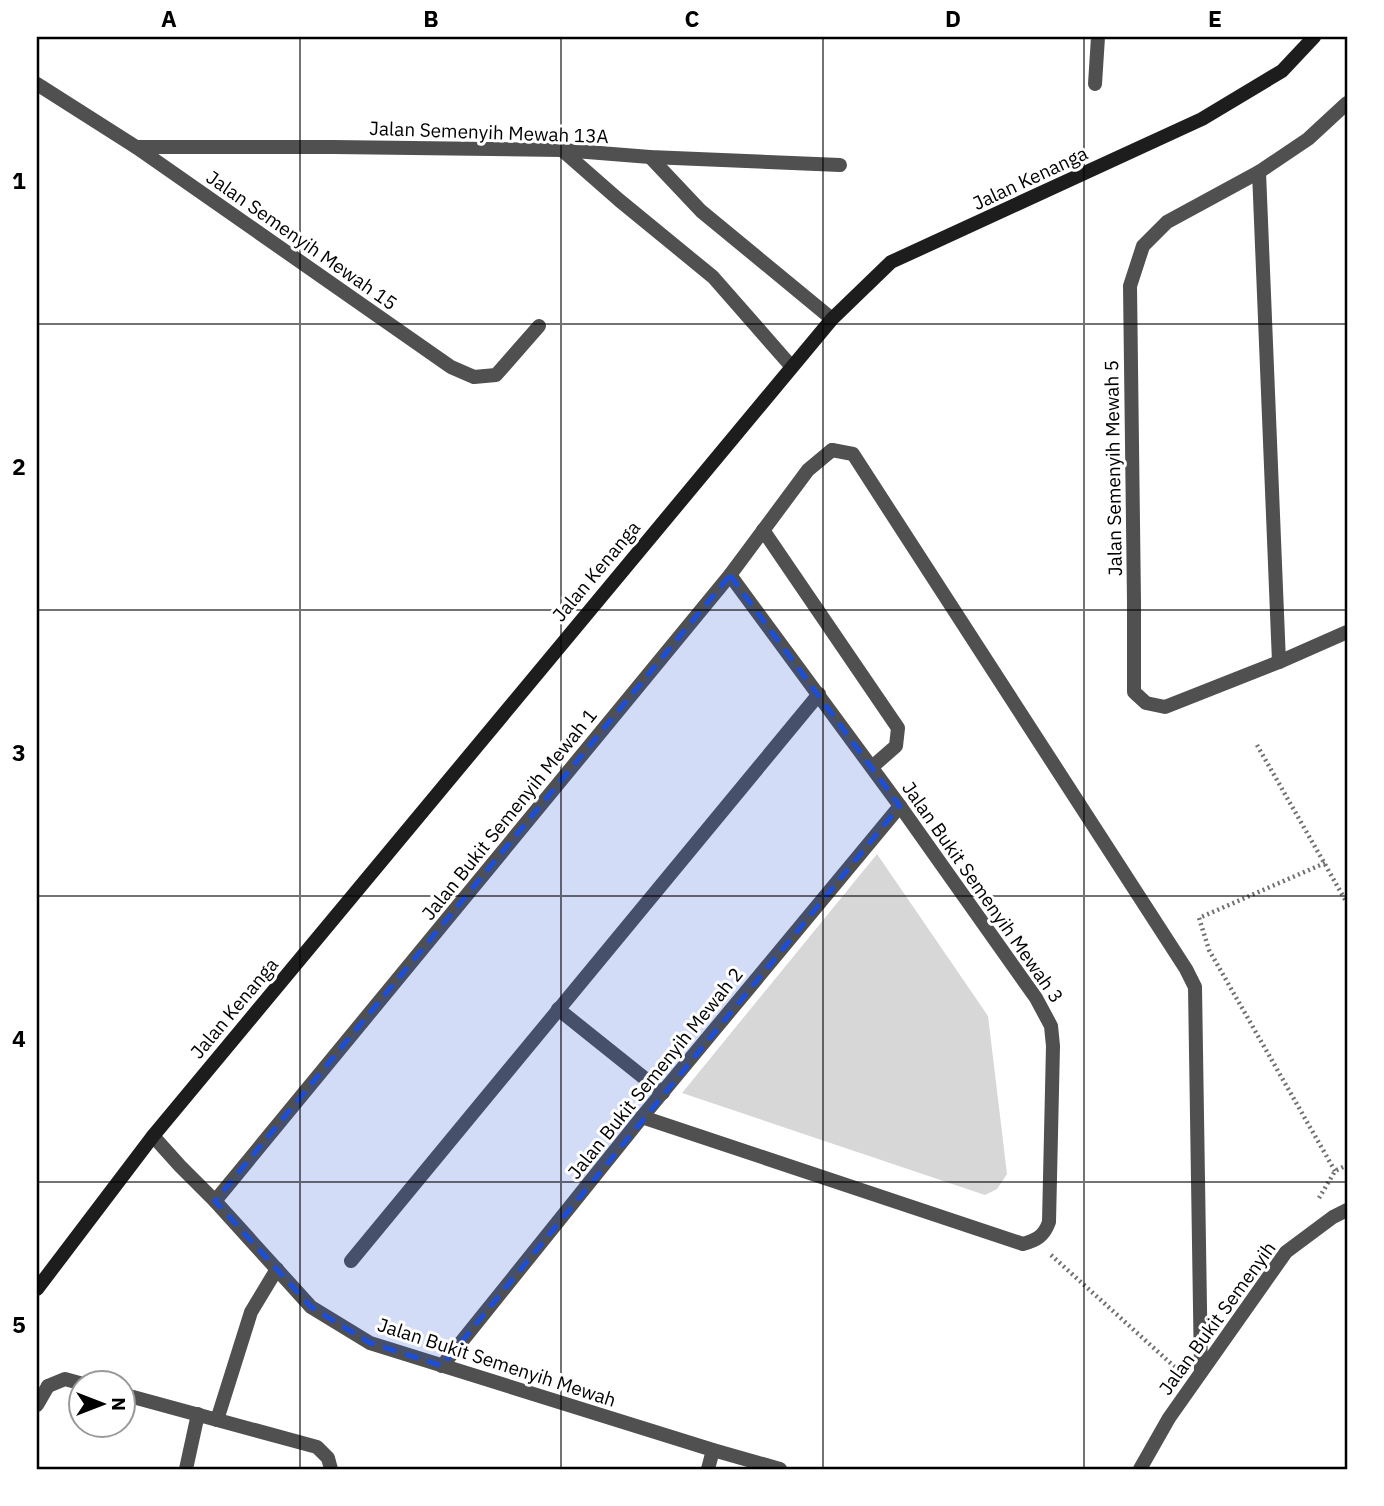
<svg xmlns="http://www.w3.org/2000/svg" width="1384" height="1506" font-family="'IBM Plex Sans',sans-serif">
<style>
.green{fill:#d7d7d7}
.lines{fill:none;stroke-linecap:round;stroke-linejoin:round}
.path{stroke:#727272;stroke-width:4.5;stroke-dasharray:2 3.5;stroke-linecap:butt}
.lane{stroke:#505050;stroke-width:14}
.street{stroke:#505050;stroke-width:14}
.secondary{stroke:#1d1d1d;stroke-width:14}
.marked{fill:#1d4ed8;fill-opacity:0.2;stroke:#1d4ed8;stroke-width:5;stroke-dasharray:14 9;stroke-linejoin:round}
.grid{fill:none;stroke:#000;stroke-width:2;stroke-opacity:0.55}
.labels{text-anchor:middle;stroke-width:6;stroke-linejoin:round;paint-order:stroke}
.street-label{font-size:19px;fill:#000;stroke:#fff}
.neatline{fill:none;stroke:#000;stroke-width:2.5}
.grid-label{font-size:23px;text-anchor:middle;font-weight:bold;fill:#000}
</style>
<rect width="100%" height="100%" fill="#fff"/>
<polygon class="green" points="877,854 988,1016 1007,1174 997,1189 985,1195 682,1093"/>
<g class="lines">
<g class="path">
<polyline points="1257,745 1347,903"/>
<polyline points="1325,863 1199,918 1209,950 1335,1171"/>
<polyline points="1319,1198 1335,1171 1347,1165"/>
<polyline points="1051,1255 1177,1369"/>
</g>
<g class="lane">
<polyline points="1259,172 1279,662"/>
<polyline points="832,450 853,454 1186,969 1195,987 1201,1372"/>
<polyline points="558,1009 663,1093"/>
<polyline points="351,1261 819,694"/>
<polyline points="48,1386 65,1379 83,1384"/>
<polyline points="122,1394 317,1447 328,1458 331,1469"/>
<polyline points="186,1469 198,1414"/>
<polyline points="708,1469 713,1450"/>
</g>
<g class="street">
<polyline points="37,84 136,147 451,367 474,377 496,375 539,326"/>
<polyline points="1095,84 1098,37"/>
<polyline points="1347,103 1308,139 1259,172 1167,222 1143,246 1130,286 1134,602 1134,692 1146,703 1165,707 1279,662 1347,632"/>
<polyline points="136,147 334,147 562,150 650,157 840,165"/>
<polyline points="562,150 619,200 713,277 791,366"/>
<polyline points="650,157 701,211 832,319"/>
<polyline points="763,530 898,728 896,746 872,767"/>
<path d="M642,1117L1023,1244C1037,1240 1044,1236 1049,1222L1053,1046L1051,1026L1036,998L900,806L730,575"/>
<polyline points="153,1136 180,1166 215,1201 311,1307 370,1343 713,1450 780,1469"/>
<polyline points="215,1201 730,575 808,470 832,450"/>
<polyline points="442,1366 642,1117 900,806"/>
<polyline points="37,1405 48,1386"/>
<polyline points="217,1420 251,1312 277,1269"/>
<polyline points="1140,1469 1169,1418 1286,1252 1333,1217 1347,1210"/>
</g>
<polyline class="secondary" points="37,1289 153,1136 832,319 891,262 1202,119 1282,71 1314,37"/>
</g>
<path class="marked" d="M730,575L900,806L442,1366L370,1343L311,1307L215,1201Z"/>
<path class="grid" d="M300,37V1469M561,37V1469M823,37V1469M1084,37V1469M37,324H1347M37,610H1347M37,896H1347M37,1182H1347"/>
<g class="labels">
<g class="street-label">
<text transform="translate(489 132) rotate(2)" y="7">Jalan Semenyih Mewah 13A</text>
<text transform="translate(1030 178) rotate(-25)" y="7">Jalan Kenanga</text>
<text transform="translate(302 240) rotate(35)" y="7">Jalan Semenyih Mewah 15</text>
<text transform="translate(1113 468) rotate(-91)" y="7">Jalan Semenyih Mewah 5</text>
<text transform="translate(596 571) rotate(-50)" y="7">Jalan Kenanga</text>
<text transform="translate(509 814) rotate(-51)" y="7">Jalan Bukit Semenyih Mewah 1</text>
<text transform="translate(983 892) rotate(55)" y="7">Jalan Bukit Semenyih Mewah 3</text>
<text transform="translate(234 1008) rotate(-50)" y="7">Jalan Kenanga</text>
<text transform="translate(655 1073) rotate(-51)" y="7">Jalan Bukit Semenyih Mewah 2</text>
<text transform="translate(1217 1318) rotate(-54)" y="7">Jalan Bukit Semenyih</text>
<text transform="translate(497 1362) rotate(18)" y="7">Jalan Bukit Semenyih Mewah</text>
</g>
</g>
<rect width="1384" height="1506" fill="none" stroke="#ffffff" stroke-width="77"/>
<g transform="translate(102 1404) rotate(90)"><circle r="33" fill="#ffffff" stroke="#999999" stroke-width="2"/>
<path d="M0-5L12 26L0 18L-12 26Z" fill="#000000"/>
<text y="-10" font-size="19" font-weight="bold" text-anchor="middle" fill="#000000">N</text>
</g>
<rect x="38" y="38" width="1308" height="1430" class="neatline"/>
<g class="grid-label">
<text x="169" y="27">A</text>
<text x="431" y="27">B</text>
<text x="692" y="27">C</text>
<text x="953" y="27">D</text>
<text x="1215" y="27">E</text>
<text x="19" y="189">1</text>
<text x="19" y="475">2</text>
<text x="19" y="761">3</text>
<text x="19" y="1047">4</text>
<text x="19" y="1333">5</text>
</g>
</svg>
